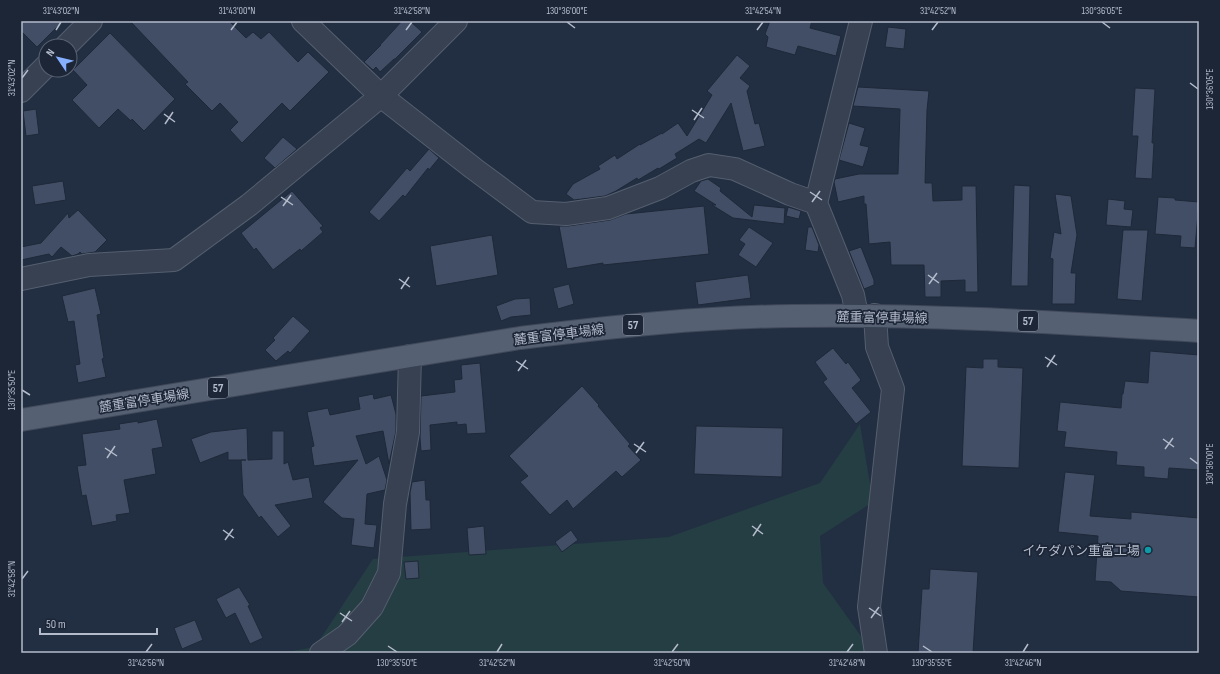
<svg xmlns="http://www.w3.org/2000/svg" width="1220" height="674" font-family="'Sofia Sans Condensed','Noto Sans JP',sans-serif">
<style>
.green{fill:#253e43}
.building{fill:#414e65;stroke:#1e2839}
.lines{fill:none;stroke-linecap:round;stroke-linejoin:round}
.minor-casing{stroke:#555f6f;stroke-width:24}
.major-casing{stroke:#414a5b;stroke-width:24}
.minor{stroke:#374152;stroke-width:22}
.major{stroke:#556072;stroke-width:22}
.ticks{fill:none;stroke:#b4bccc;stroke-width:1.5}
.culture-dot{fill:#0f9aa8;stroke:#1c2637;stroke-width:1.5}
.labels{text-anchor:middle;stroke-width:3.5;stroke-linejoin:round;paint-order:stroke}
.shield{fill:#1c2637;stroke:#868f9f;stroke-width:1}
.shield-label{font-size:12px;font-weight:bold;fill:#b4bccc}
.street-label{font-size:13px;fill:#b4bccc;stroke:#1c2637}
.poi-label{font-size:13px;fill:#b4bccc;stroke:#1c2637;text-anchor:end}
.neatline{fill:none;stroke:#b4bccc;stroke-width:1.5}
.ticks-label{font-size:10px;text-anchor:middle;fill:#b4bccc}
</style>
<rect width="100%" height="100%" fill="#222f42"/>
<polygon class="green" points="860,424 873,502 820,536 823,583 873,653 281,653 315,647 373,559 669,537 820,483"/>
<g class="building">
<polygon points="21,21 63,21 37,47 21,31"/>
<polygon points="130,21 229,21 246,38 253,32 261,39 269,32 298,62 308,52 329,72 290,111 282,103 242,143 230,130 238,122 220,103 212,111 185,84 188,82"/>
<polygon points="402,21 410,21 422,32 395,59 394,59 380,72 376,67 373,70 364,62 381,45 380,45"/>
<polygon points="770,21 812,21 810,28 841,36 836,56 798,46 795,55 766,47 768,37 765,34"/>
<polygon points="888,27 906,29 904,49 885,47"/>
<polygon points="110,33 175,99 144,131 132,119 131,121 118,109 99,128 72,100 87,85 73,70"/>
<polygon points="737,55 750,66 740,78 750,86 747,91 755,124 759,123 765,146 743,151 731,103 706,143 699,139 675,154 677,158 659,169 658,168 638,180 637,178 616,191 605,196 574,200 566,194 573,184 600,169 598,166 615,155 617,159 640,144 640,145 662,133 662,134 678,123 687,136 712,95 707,91"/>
<polygon points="858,87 929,91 927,110 925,183 932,183 933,201 962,200 962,186 976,186 978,292 965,292 965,280 941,281 941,297 925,297 924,265 891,265 890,242 869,244 866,204 864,204 864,196 838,202 834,182 835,179 859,174 898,174 900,109 853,106"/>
<polygon points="1135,88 1155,89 1152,143 1154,143 1152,179 1135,178 1138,136 1132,136"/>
<polygon points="36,109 39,134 26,136 23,111"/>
<polygon points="849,123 865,128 860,145 869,147 863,167 839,160"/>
<polygon points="283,137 297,149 275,168 264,158"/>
<polygon points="429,149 439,158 429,170 428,168 405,197 403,195 379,221 369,212 407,168 410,171"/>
<polygon points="708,179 721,188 720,191 752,217 754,205 785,208 784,224 733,218 712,205 716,205 694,191 701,181"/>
<polygon points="63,181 66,200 35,205 32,186"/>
<polygon points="1014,185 1030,186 1028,286 1011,286"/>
<polygon points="292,191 323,226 320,228 323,232 301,251 300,249 273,270 256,248 254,250 241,233"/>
<polygon points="1055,194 1071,196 1077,235 1071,273 1076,273 1075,304 1052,304 1053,259 1050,258 1054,232 1061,234"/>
<polygon points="1158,197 1175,198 1175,200 1199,202 1195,248 1180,247 1181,236 1155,234"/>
<polygon points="1108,199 1125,201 1124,209 1133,210 1131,227 1106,225"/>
<polygon points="704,206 709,254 603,265 603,263 567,269 559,226 568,226 610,220 626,214"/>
<polygon points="788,207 801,211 799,219 786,216"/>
<polygon points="78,210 107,240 95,252 82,254 80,252 78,254 72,256 61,247 52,257 49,254 21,260 21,247 41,243 68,213 69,218"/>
<polygon points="749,227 773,243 756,267 738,255 745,244 739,240"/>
<polygon points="808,227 812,227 819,245 818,252 805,250"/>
<polygon points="1123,230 1148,230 1142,301 1117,299"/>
<polygon points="492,235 498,275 436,286 430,246"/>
<polygon points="861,247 874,280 874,285 864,289 849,251"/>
<polygon points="748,275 751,298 698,305 695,282"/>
<polygon points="569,284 574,304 558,309 553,288"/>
<polygon points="95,288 101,314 97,315 104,358 102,359 106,377 78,383 75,365 80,364 74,321 68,322 62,296"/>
<polygon points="530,298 531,315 511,317 501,321 496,306 515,299"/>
<polygon points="293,316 310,331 290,353 288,351 276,361 265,350 275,340 273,338"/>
<polygon points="833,348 846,364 848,362 861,380 852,388 871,412 856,424 823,382 827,379 815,362"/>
<polygon points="1150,351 1199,355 1199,470 1169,468 1168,479 1144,477 1144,467 1116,465 1117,452 1064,447 1066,432 1057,431 1060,402 1121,408 1122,394 1123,394 1125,381 1148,383"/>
<polygon points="983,359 998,359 998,367 1023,368 1019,468 962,466 966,367 983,368"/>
<polygon points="480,363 486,433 467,434 466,424 457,425 457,422 430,425 431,450 421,451 420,438 421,396 455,392 454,380 462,379 461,365"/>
<polygon points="582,386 599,405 598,406 630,444 628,446 641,460 622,477 616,471 573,509 567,500 550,515 520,482 528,476 509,456"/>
<polygon points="373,394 374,399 391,395 396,414 396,431 389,464 383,431 356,436 366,464 379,456 387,480 385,490 367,494 365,524 377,525 374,548 351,545 354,519 342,518 323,502 358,460 314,466 311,447 314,446 307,412 328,408 330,415 360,409 358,397"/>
<polygon points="157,419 163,447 152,449 156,474 124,480 130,513 116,515 117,521 92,526 86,495 82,496 77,466 86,465 82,434 120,429 119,424 138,421 138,423"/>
<polygon points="696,426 783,428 782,477 694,474"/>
<polygon points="247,428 248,460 272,459 272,431 284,431 284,464 288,462 293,480 309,477 313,498 275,505 291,526 278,537 261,516 259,518 243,495 241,460 246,460 228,460 228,452 200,463 191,439 211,432"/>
<polygon points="1065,472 1095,475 1090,516 1131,519 1131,512 1199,518 1199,597 1121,591 1111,582 1095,581 1098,536 1058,532"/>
<polygon points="425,480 426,500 430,500 431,529 411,530 410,493 412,482"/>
<polygon points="484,526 486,554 469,555 467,528"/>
<polygon points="571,530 578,540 562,552 555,542"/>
<polygon points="418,561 419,578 406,579 404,562"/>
<polygon points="930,569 978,572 973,653 918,653 922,589 929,589"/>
<polygon points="239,587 250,605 248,606 263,638 250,644 235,613 226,618 216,599"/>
<polygon points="195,620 203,640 182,649 174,628"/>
</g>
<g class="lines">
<g class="minor-casing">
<g id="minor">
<polyline points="303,21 381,96 473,168 532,212 566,214 608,208 660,188 691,171 709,165 735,169 790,194 816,203"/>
<polyline points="66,46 91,21"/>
<polyline points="21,91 46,66"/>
<polyline points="21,279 89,265 174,260 249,205 381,96 456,21"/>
<polyline points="857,315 853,295 816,203 861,21"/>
<polyline points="875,315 877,347 893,389 869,607 876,653"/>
<polyline points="321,653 347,635 372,607 389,573 395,504 408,432 410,356"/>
</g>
</g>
<g class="major-casing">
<path id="major" d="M21,420L520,338C610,327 701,317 793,316C928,314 1064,323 1199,331"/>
</g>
<use href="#minor" class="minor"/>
<use href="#major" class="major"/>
</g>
<path class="ticks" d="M567,22L575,28M1102,22L1110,28M56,30L61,22M231,30L237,22M406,30L412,22M757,30L763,22M932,30L938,22M22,78L28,70M1190,83L1198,89M692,110L704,118M164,114L175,122M694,120L702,108M165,124L173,112M810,192L822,200M281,197L293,205M812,202L820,191M283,206L291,195M928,275L939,283M399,279L410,287M929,284L937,273M401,289L409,277M1045,357L1057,365M516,361L528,369M1047,367L1055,355M518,371L526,360M22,390L30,395M1163,439L1174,447M634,444L646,452M105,448L117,456M1165,449L1173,438M636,453L644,442M107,458L115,446M1190,458L1198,464M752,526L763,534M223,530L234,538M753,536L761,524M225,540L233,529M22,579L28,571M869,608L881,616M340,613L352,621M871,618L879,607M342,622L350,611M388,646L397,652M923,646L932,652M146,652L152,644M497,652L502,644M672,652L678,644M847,652L853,644M1023,652L1028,644"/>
<circle class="culture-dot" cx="1148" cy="550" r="4"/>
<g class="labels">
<g class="shield">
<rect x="1018" y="311" width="20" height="20" rx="3"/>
<rect x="623" y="315" width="20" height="20" rx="3"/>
<rect x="208" y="378" width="20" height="20" rx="3"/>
</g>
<g class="shield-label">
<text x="1028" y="325">57</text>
<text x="633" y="329">57</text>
<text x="218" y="392">57</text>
</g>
<g class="street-label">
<text transform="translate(882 317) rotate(1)" y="5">麓重富停車場線</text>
<text transform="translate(559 334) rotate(-7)" y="5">麓重富停車場線</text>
<text transform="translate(144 400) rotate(-9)" y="5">麓重富停車場線</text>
</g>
<g class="poi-label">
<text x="1140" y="555">イケダパン重富工場</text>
</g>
</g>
<rect width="1220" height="674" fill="none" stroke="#1c2637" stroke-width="44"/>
<g transform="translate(58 58) rotate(305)"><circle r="19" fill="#1c2637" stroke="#596273"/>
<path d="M0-3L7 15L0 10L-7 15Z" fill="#86afff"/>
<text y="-6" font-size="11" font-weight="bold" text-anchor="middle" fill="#b4bccc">N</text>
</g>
<path d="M40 628v6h117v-6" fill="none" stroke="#b4bccc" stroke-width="2"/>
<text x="46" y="628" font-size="12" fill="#b4bccc" stroke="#1c2637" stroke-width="3" paint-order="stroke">50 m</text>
<rect x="22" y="22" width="1176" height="630" class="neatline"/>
<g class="ticks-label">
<text x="61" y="14">31°43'02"N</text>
<text x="237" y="14">31°43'00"N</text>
<text x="412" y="14">31°42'58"N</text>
<text x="567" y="14">130°36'00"E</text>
<text x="763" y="14">31°42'54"N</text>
<text x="938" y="14">31°42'52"N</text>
<text x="1102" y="14">130°36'05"E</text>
<text transform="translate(11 78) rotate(-90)" y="4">31°43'02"N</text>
<text transform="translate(1209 89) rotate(-90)" y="4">130°36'05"E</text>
<text transform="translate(11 390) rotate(-90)" y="4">130°35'50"E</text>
<text transform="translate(1209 464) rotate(-90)" y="4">130°36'00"E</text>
<text transform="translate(11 579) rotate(-90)" y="4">31°42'58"N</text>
<text x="146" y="666">31°42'56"N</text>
<text x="397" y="666">130°35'50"E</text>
<text x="497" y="666">31°42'52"N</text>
<text x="672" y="666">31°42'50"N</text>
<text x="847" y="666">31°42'48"N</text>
<text x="932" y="666">130°35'55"E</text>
<text x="1023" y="666">31°42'46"N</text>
</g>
</svg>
